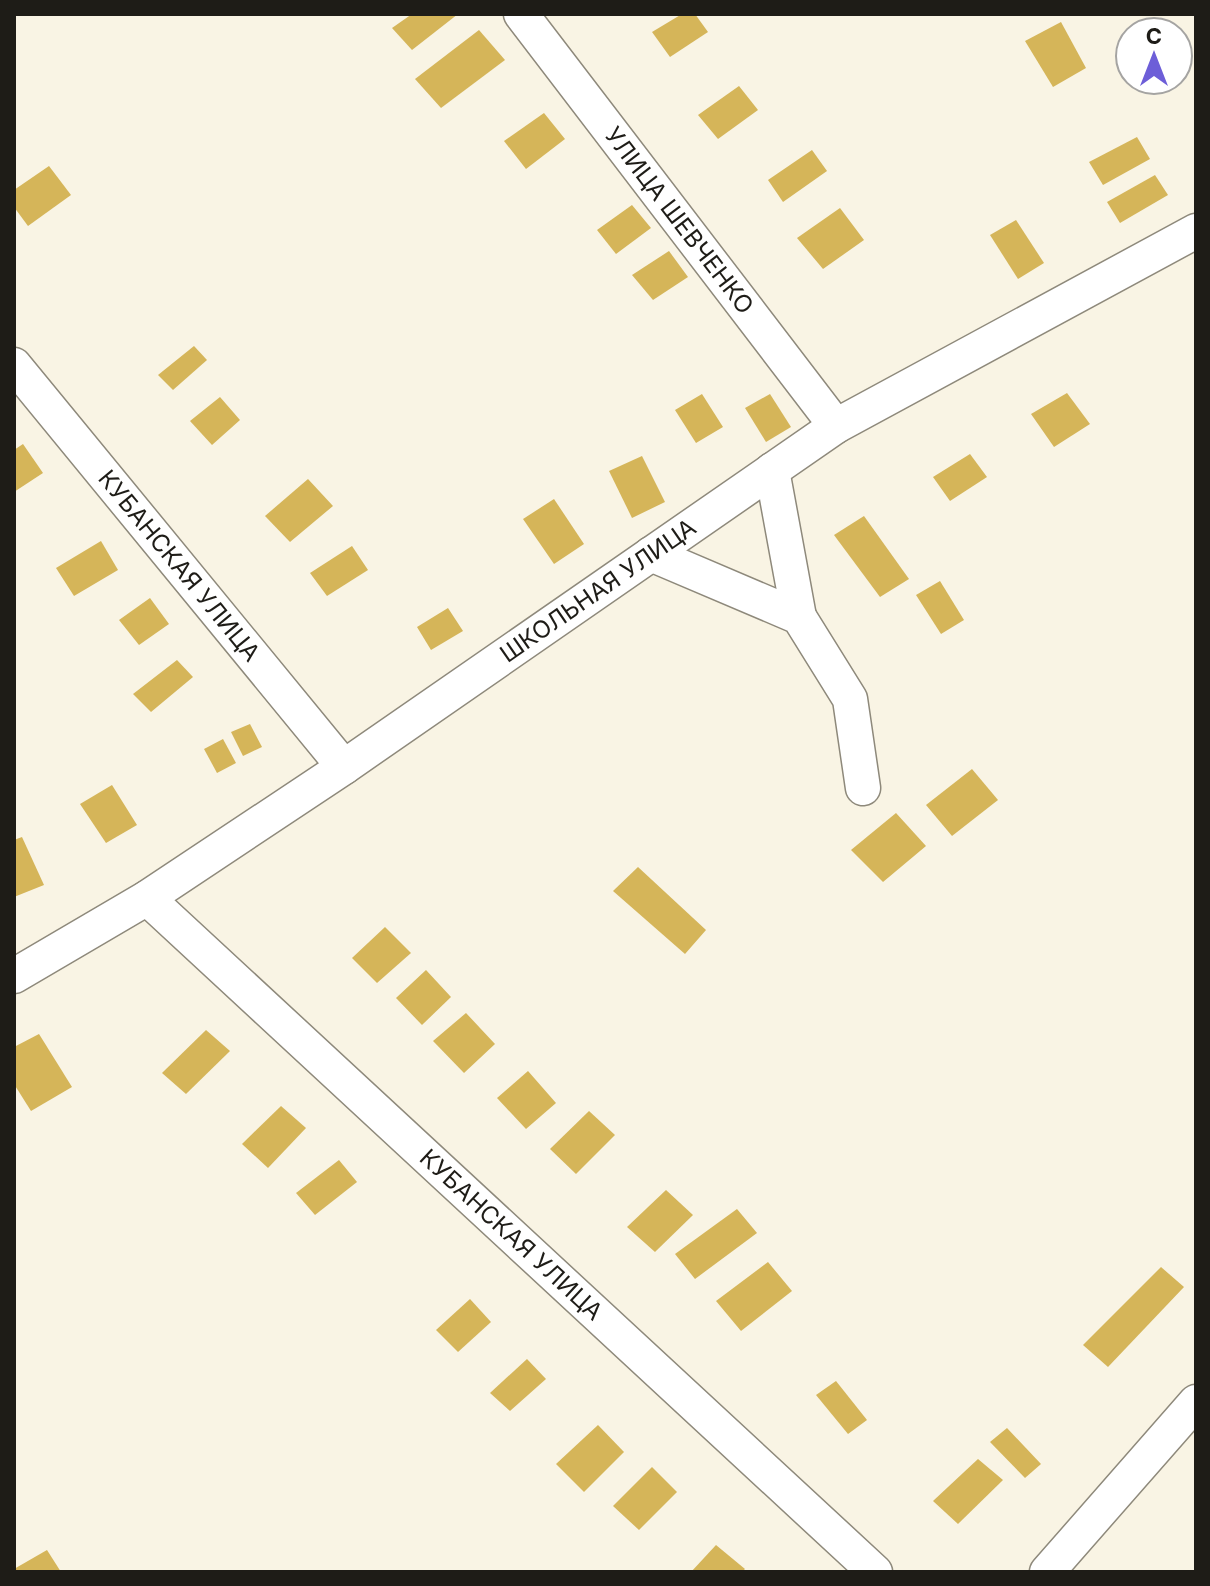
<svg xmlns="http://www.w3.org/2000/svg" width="1210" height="1586" font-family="Inter,sans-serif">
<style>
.building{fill:#d5b559}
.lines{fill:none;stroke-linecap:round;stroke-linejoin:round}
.minor-casing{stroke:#8e897b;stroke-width:37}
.minor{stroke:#fff;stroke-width:34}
.labels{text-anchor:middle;stroke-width:6;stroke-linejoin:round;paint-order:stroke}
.street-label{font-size:24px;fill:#1e1c17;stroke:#fff}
</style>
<rect width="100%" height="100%" fill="#f9f4e4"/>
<g class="building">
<polygon points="412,14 458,14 412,50 392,28"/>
<polygon points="682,14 695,14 708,32 670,57 652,32"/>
<polygon points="1061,22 1086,68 1053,87 1025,41"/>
<polygon points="479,30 505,60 441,108 415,79"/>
<polygon points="739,86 758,110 718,139 698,115"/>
<polygon points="544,113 565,139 526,169 504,141"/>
<polygon points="1137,137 1150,159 1103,185 1089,162"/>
<polygon points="812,150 827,171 783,202 768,180"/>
<polygon points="49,166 71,195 28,226 14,207 14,190"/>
<polygon points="1155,175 1168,195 1120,223 1107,202"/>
<polygon points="632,205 651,228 616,254 597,230"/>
<polygon points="840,208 864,240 823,269 797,238"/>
<polygon points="1016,220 1044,263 1018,279 990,235"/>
<polygon points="669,251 688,277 653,300 632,275"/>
<polygon points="194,346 207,360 173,390 158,375"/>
<polygon points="1067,393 1090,424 1054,447 1031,414"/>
<polygon points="702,394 723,427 696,443 675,410"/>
<polygon points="770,394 791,427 766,442 745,408"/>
<polygon points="220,397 240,420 212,445 190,421"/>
<polygon points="23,444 43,473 14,492 14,450"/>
<polygon points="970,454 987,477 950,501 933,477"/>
<polygon points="642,456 665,502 632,518 609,471"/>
<polygon points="308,479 333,506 290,542 265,516"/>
<polygon points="554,499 584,544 554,564 523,519"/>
<polygon points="864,516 909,579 880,597 834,535"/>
<polygon points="101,541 118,570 74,596 56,568"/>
<polygon points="352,546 368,570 327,596 310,573"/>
<polygon points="940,581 964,620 941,634 916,595"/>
<polygon points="150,598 169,624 139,645 119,620"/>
<polygon points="448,608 463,631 431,650 417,627"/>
<polygon points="177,660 193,677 151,712 133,694"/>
<polygon points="250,724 262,747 243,756 231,732"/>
<polygon points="223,739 236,763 217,773 204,749"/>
<polygon points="972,769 998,800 952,836 926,805"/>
<polygon points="112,785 137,825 106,843 80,804"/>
<polygon points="896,813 926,846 883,882 851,850"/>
<polygon points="22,837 44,885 14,897 14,840"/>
<polygon points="638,867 706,930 685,954 613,891"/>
<polygon points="385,927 411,953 377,983 352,958"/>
<polygon points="426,970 451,997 422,1025 396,998"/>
<polygon points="466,1013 495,1044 464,1073 433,1041"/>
<polygon points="206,1030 230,1051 186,1094 162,1073"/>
<polygon points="39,1034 72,1087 31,1111 14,1084 14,1047"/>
<polygon points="528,1071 556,1103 526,1129 497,1098"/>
<polygon points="281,1106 306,1128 268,1168 242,1144"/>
<polygon points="589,1111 615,1135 576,1174 550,1149"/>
<polygon points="339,1160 357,1182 315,1215 296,1193"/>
<polygon points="666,1190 693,1215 655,1252 627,1227"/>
<polygon points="737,1209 757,1233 695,1279 675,1254"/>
<polygon points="768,1262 792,1291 741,1331 716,1301"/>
<polygon points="1161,1267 1184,1287 1108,1367 1083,1345"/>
<polygon points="470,1299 491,1322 458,1352 436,1330"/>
<polygon points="527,1359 546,1379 510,1411 490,1393"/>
<polygon points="836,1381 867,1420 848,1434 816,1395"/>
<polygon points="598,1425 624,1452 584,1492 556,1464"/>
<polygon points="1007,1428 1041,1464 1025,1478 990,1442"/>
<polygon points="978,1459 1003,1480 958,1524 933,1501"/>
<polygon points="652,1467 677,1492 639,1530 613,1506"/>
<polygon points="716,1545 745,1569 742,1572 691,1572"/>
<polygon points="47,1550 61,1572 14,1572 14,1569"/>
</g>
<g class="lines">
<g class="minor-casing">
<g id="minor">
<path id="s1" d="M521,14L836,426"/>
<path id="s2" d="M14,365L344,767"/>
<polyline points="772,470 799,617"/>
<polyline points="651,554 799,617 850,699 863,788"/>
<path id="s3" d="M147,898L875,1572"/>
<path id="s4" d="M14,976L147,898L344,767L836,426L1196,231"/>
<polyline points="1047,1572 1196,1402"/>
</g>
</g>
<use href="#minor" class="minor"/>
</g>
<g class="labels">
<g class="street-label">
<text dy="8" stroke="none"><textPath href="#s1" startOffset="260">УЛИЦА ШЕВЧЕНКО</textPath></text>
<text dy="8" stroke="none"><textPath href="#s2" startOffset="260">КУБАНСКАЯ УЛИЦА</textPath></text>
<text dy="8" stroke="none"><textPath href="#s4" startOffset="700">ШКОЛЬНАЯ УЛИЦА</textPath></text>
<text dy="8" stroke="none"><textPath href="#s3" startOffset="496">КУБАНСКАЯ УЛИЦА</textPath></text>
</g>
</g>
<rect width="1210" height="1586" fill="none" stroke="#1e1c17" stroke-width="32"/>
<g transform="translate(1154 56)"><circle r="38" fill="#ffffff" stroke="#a5a4a2" stroke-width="2"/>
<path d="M0-6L14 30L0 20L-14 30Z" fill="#6d5ed8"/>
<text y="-12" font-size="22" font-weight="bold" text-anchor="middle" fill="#1e1c17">С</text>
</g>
</svg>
